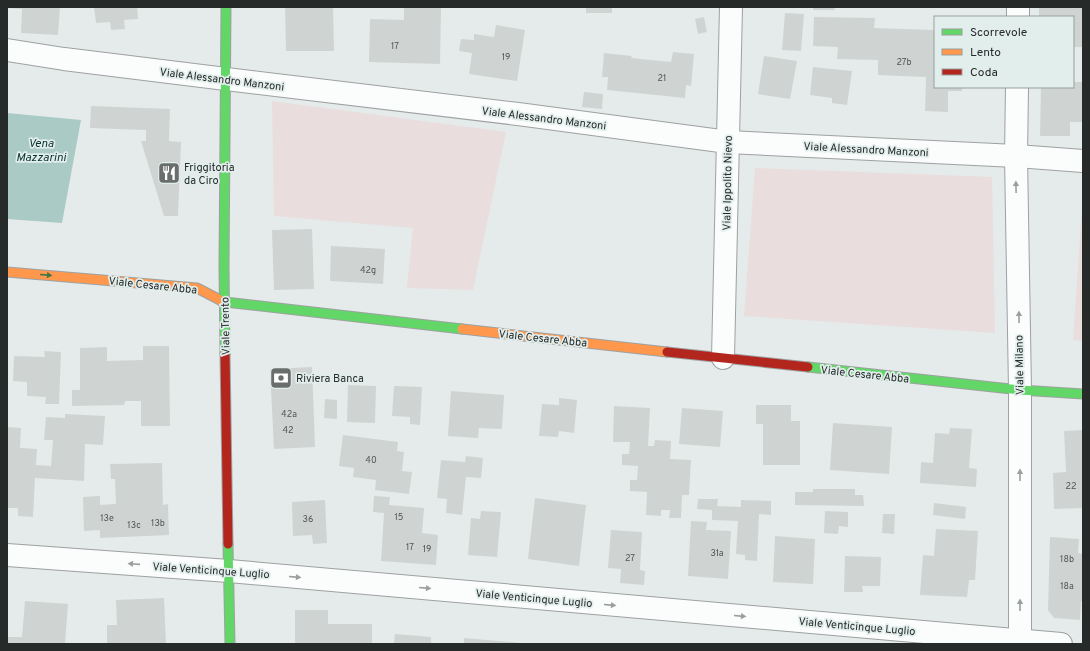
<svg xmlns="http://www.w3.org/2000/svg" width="1090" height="651" font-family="Overpass,sans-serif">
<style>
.green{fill:#e9ddde}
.water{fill:#aacac6}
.building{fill:#cfd4d3}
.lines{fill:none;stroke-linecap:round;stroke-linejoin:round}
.street-casing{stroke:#9da1a1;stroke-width:24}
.fast-casing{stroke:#9da1a1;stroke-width:11}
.slow-casing{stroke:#9da1a1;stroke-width:11}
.jam-casing{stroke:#9da1a1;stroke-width:11}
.street{stroke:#fbfcfc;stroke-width:22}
.fast{stroke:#63d668;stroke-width:9}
.slow{stroke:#ff974d;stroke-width:9}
.jam{stroke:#b3261e;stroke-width:9}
.oneway{fill:#9b9e9e}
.oneway2{fill:#417846}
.labels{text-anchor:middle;stroke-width:3.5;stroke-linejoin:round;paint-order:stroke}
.number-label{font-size:9px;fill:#505554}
.street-label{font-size:11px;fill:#262b2a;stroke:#e2eeec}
.poi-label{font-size:11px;fill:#262b2a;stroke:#e2eeec;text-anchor:start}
.water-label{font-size:12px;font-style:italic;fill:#083330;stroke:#e2eeec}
</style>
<rect width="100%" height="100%" fill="#e5ebea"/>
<g class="green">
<polygon points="272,101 506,132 473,290 407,288 413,228 274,216"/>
<polygon points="755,168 992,177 995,333 744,316"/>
<polygon points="1083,193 1083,341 1073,340"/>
</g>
<polygon class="water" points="7,113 81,120 62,223 7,219"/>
<g class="building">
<polygon points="7,7 60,7 58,35 21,33 22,9 7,8"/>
<polygon points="94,7 137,7 138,19 124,20 125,29 111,30 110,22 96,23"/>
<polygon points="285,7 333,7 334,51 286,51"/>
<polygon points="404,7 441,7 440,64 369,62 370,19 404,20"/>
<rect x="586" y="7" width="26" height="6"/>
<polygon points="813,7 834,7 835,10 813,10"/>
<polygon points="1039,7 1083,7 1083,47 1073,47 1073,17 1039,17"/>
<polygon points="785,13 804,14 801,51 782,50"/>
<polygon points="704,17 707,32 698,34 695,19"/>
<polygon points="814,17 875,18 874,28 935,30 935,87 962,87 962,91 948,91 948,112 925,111 926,77 878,75 878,60 837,59 838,47 813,46"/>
<polygon points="496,25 525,30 517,81 469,74 472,53 459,51 461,39 474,40 474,34 494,37"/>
<polygon points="673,52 694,54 691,86 686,85 685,98 607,90 608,77 602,77 604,53 632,56 631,58 671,62"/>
<polygon points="764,56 797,61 790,99 758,94"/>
<polygon points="813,67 852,71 847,105 832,103 832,98 810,95"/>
<polygon points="1073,82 1083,82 1083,122 1070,122 1070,136 1040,136 1041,87 1073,87"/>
<polygon points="584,92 603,94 602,109 582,107"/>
<polygon points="91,106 170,109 169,141 181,142 178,216 164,216 141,141 146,141 146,130 90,128"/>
<polygon points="312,229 314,289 274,290 272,230"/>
<polygon points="331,246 385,249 383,284 330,281"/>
<polygon points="143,346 169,346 170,426 141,426 141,401 125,401 124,405 72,406 72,390 80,390 80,348 107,347 107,361 143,360"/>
<polygon points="44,351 61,352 59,404 45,404 46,397 27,396 27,382 13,381 14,356 45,357"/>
<polygon points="312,367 315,447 274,449 270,369"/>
<polygon points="348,385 376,386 375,423 347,422"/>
<polygon points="394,386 422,387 420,425 410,424 410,417 392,416"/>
<polygon points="451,391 504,395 502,429 479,428 478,438 448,436"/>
<polygon points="559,398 577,400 574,433 559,431 558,437 539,436 542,404 559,405"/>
<polygon points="325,399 337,400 337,419 324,418"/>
<polygon points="756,405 791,405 791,421 800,421 800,465 763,465 763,424 756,424"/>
<polygon points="614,406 650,408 648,446 654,446 655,440 671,441 670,459 691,460 689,495 682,495 681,518 669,518 670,510 661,510 661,516 646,515 647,492 630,491 630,480 637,480 638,466 622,465 622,454 629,454 630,442 613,442"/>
<polygon points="682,408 723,411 720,447 679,444"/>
<polygon points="65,414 105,416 103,445 85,444 84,481 35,478 33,517 18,516 18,508 7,508 7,427 21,428 20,448 37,449 36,465 51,466 53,440 44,440 46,417 65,418"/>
<polygon points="833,423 892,427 889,474 830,470"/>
<polygon points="950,428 972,429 969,468 977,469 976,487 920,483 921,462 933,463 935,433 949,434"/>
<polygon points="1083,430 1083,508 1054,509 1053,473 1066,472 1064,431"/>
<polygon points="343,435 398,442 397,451 404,452 402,471 412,472 409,494 375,490 376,480 353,477 354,468 339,466"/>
<polygon points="466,456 483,458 481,478 466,477 462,515 446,513 447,499 437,498 441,460 465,462"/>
<polygon points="162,463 163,505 168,504 169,535 100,538 100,530 84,531 83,497 100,496 100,505 116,504 115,479 111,479 110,464"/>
<polygon points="813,489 855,489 855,495 863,495 864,506 795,505 795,492 813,492"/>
<polygon points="374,496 390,497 389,505 424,508 422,533 438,535 436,565 381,561 384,513 373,512"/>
<polygon points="535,498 586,505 579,566 528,559"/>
<polygon points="698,499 718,499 717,506 741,507 741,500 771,501 771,515 759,514 757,561 745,560 745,555 736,554 738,521 712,520 712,510 697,509"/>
<polygon points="325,500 327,543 313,544 312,535 293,536 292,502"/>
<polygon points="934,503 966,507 965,519 933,515"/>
<polygon points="481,511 501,512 497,557 468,555 471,518 480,519"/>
<polygon points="825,511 848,512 848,527 839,526 838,534 824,533"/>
<polygon points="883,514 895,514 894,534 882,533"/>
<polygon points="691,521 707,522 706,530 731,531 728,579 688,576"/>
<polygon points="936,529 978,531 975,580 969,580 967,597 920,595 923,555 934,556"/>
<polygon points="611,530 642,532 640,570 645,571 644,585 620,583 621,569 608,568"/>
<polygon points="775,536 815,539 813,584 773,582"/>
<polygon points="1050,537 1079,539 1078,553 1083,554 1083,601 1081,601 1080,620 1054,618 1048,610"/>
<polygon points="845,556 881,557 880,586 862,586 863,592 844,592"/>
<polygon points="164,598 166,644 107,644 107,625 117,625 116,600"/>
<polygon points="25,601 68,604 65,644 41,644 22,643 22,644 7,644 7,637 22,637"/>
<polygon points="295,610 328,610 328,624 372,624 372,644 295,644"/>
<polygon points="395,634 431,637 431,644 394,644"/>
<polygon points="464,638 521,643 521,644 464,644"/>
</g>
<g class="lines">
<g class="street-casing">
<g id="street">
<polyline points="1018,17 1018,7"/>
<polyline points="7,50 64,59 226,79 518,114 728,142 1016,156 1083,161"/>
<polyline points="1017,87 1016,156 1020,390 1020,644"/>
<polyline points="723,358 731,7"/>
<polyline points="7,555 229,571 1061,644"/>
</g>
</g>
<g class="fast-casing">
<g id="fast">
<polyline points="222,301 225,302 462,329"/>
<polyline points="225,354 224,266 226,7"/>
<polyline points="808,367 1020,390 1083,394"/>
<polyline points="228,544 230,644"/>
</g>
</g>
<g class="slow-casing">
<g id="slow">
<polyline points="7,272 197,288 222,301"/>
<polyline points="462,329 667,352"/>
</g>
</g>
<g class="jam-casing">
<g id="jam">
<polyline points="667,352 808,367"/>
<polyline points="225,354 228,544"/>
</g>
</g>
<use href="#street" class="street"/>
<use href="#fast" class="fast"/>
<use href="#slow" class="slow"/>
<use href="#jam" class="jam"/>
</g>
<defs><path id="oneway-solid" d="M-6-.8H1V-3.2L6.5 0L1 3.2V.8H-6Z"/></defs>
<g class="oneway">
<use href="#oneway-solid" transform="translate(1016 187) rotate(-91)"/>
<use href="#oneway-solid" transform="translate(1019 317) rotate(-91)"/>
<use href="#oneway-solid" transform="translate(1020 475) rotate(-90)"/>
<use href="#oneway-solid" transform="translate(134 564) rotate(-176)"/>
<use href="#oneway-solid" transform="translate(295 577) rotate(5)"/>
<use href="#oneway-solid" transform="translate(425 588) rotate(5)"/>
<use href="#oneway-solid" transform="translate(610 605) rotate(5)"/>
<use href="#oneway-solid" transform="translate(1020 605) rotate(-90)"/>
<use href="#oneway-solid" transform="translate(740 616) rotate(5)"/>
</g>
<use class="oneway2" href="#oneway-solid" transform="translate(46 275) rotate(5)"/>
<defs>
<g id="restaurant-square" transform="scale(1.15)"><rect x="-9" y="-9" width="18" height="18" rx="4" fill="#696e6d" stroke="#e2eeec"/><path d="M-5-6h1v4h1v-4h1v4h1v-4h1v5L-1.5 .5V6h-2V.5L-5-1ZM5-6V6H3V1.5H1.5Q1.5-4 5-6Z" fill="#fff"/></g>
<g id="bank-square" transform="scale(1.15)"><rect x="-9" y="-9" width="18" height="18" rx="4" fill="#696e6d" stroke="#e2eeec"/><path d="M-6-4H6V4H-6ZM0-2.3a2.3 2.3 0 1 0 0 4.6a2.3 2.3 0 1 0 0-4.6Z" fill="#fff"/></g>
</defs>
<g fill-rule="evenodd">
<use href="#restaurant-square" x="169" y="173"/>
<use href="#bank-square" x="281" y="378"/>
</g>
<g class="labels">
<g class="number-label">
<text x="395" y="49">17</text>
<text x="506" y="60">19</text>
<text x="904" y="65">27b</text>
<text x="662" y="81">21</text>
<text x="368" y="273">42g</text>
<text x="289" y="417">42a</text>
<text x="288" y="433">42</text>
<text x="371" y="463">40</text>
<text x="1071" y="489">22</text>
<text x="399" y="520">15</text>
<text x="107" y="521">13e</text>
<text x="308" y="522">36</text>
<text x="158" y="526">13b</text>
<text x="134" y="528">13c</text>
<text x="410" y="550">17</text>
<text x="427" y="552">19</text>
<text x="717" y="556">31a</text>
<text x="630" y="561">27</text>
<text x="1067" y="562">18b</text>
<text x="1067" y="589">18a</text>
</g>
<g class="street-label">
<text transform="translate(222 79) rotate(7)" y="4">Viale Alessandro Manzoni</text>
<text transform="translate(544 118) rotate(7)" y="4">Viale Alessandro Manzoni</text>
<text transform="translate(866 149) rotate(3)" y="4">Viale Alessandro Manzoni</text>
<text transform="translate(727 183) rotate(-89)" y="4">Viale Ippolito Nievo</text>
<text transform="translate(153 285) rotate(6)" y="4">Viale Cesare Abba</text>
<text transform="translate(225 326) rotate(-91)" y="4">Viale Trento</text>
<text transform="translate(543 338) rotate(6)" y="4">Viale Cesare Abba</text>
<text transform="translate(1019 365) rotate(-91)" y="4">Viale Milano</text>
<text transform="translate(865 374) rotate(6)" y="4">Viale Cesare Abba</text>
<text transform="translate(211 570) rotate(4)" y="4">Viale Venticinque Luglio</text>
<text transform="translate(534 598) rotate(5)" y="4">Viale Venticinque Luglio</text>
<text transform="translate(857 626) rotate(5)" y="4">Viale Venticinque Luglio</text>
</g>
<g class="poi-label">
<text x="184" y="171">Friggitoria<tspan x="184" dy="13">da Ciro</tspan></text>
<text x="296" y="382">Riviera Banca</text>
</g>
<g class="water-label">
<text x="41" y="147">Vena<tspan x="41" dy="14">Mazzarini</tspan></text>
</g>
</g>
<rect width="1090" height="651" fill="none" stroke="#262b2a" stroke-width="16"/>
<rect x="934" y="16" width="140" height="72" fill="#e2eeec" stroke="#97a09e"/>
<rect x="942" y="29" width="20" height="6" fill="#63d668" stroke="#97a09e"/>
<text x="970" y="36" font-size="12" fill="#262b2a">Scorrevole</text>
<rect x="942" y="49" width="20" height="6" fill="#ff974d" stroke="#97a09e"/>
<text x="970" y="56" font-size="12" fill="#262b2a">Lento</text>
<rect x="942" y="69" width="20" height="6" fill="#b3261e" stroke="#97a09e"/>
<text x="970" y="76" font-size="12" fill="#262b2a">Coda</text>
</svg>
